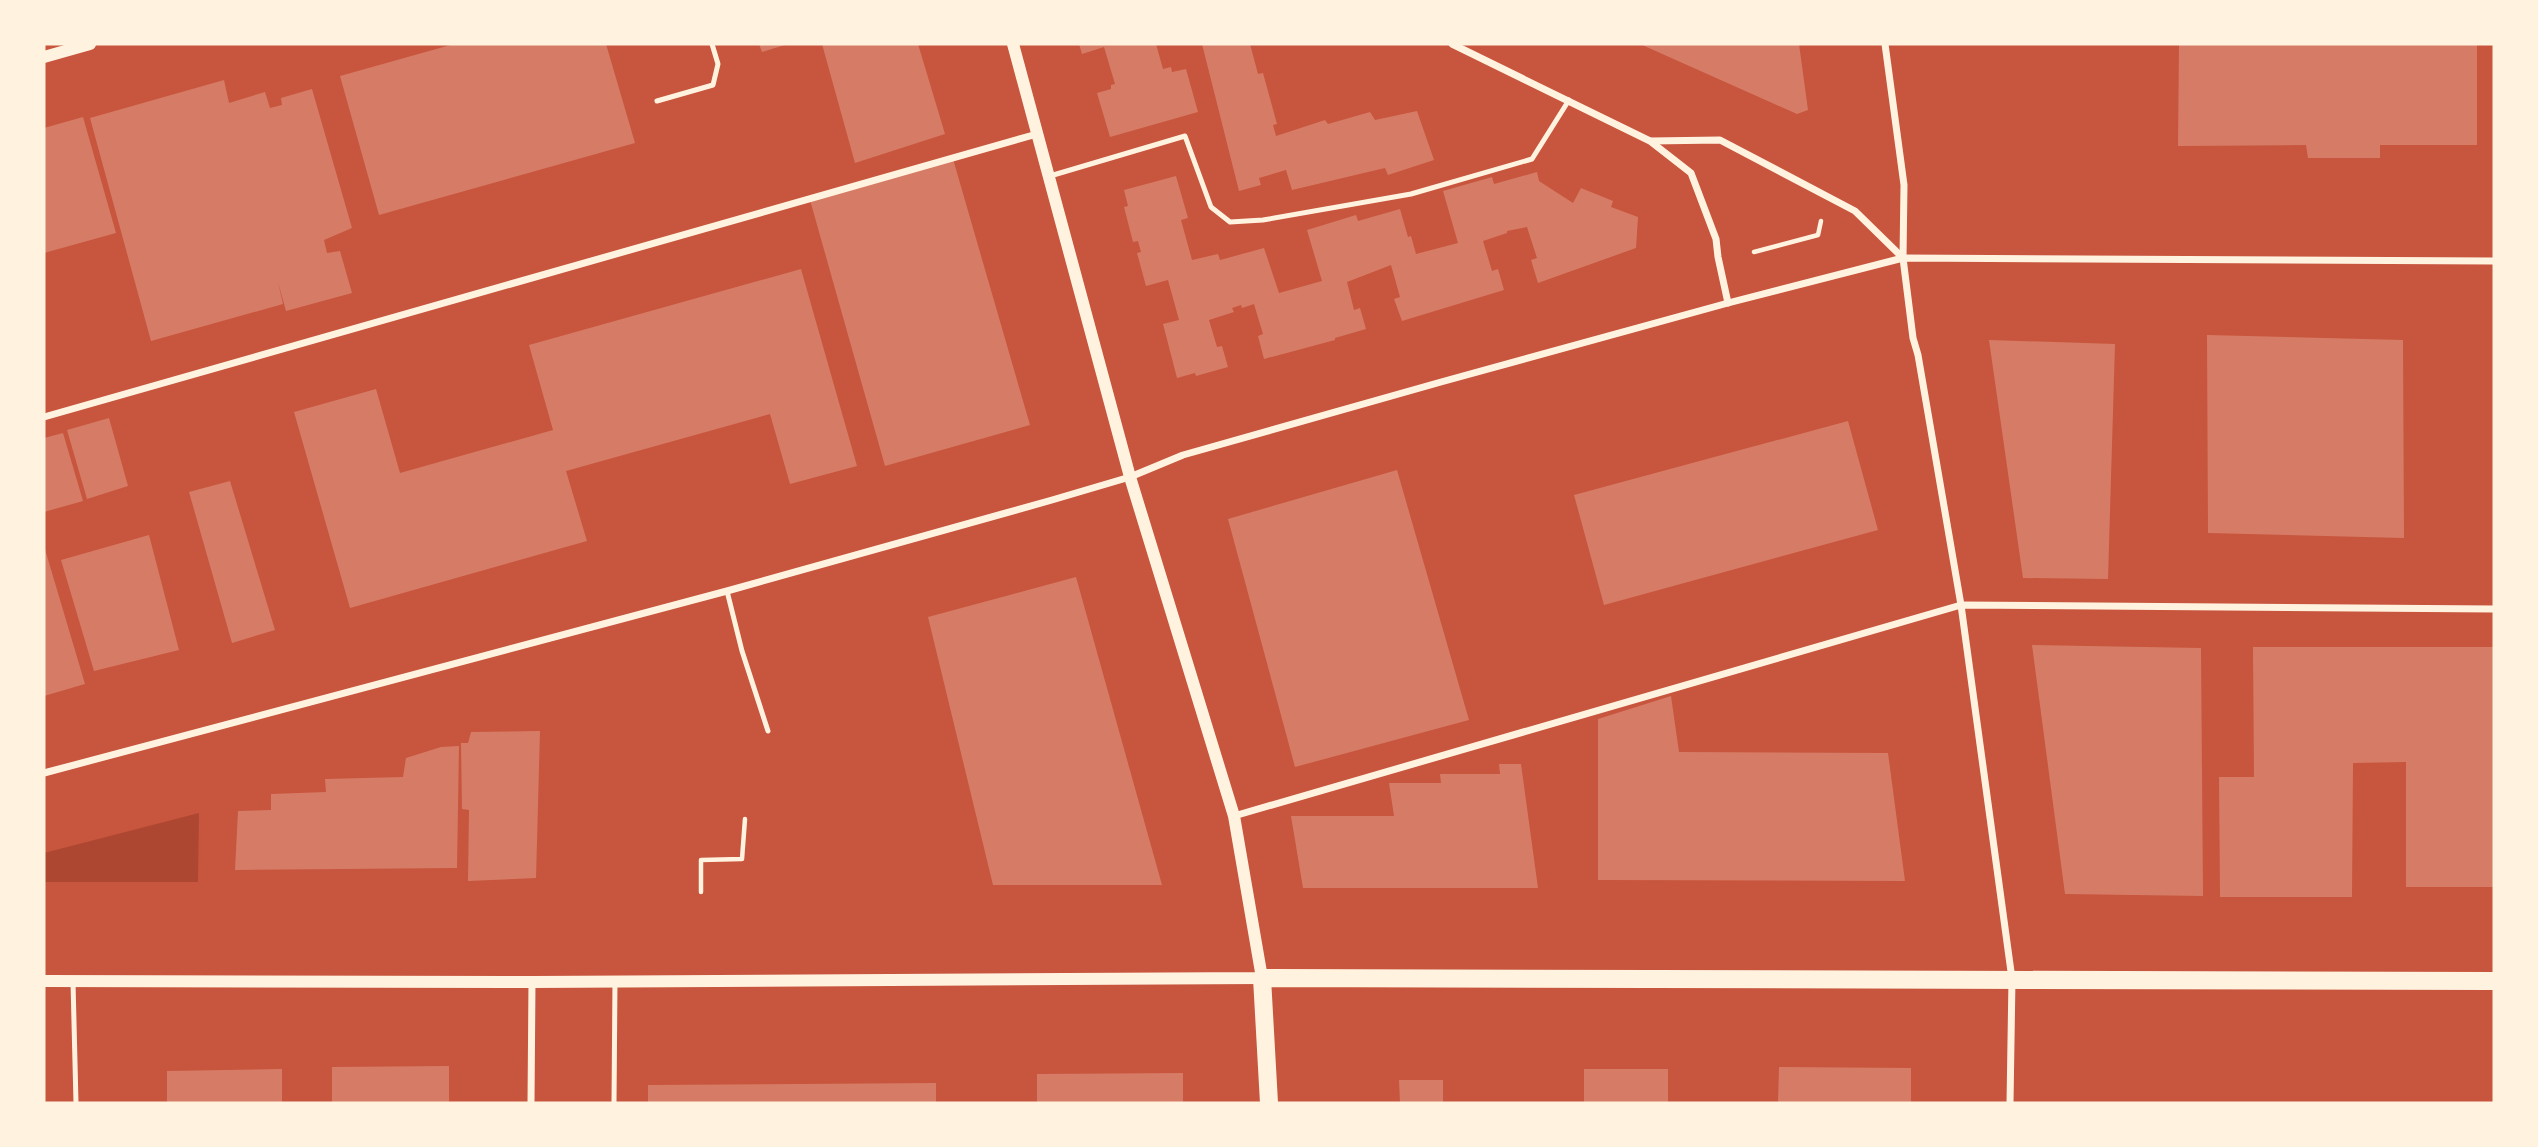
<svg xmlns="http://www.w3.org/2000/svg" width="2538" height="1147" font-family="'Open Sans',sans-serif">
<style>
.green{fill:#ae4732}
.building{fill:#d67c66}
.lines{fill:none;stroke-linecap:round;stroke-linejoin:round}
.path{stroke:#fff3e0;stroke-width:4.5}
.service{stroke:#fff3e0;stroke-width:5}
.minor{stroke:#fff3e0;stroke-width:7}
.tertiary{stroke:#fff3e0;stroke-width:12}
.primary{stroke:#fff3e0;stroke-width:18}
</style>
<rect width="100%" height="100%" fill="#c8553d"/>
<polygon class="green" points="199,813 198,882 44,882 44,853"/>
<g class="building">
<polygon points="454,44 606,44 635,143 379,215 340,76"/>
<polygon points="759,44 788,44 762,52"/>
<polygon points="822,44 918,44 945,134 855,163"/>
<polygon points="1079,44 1156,44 1163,69 1171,67 1172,72 1186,69 1198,112 1110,137 1097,93 1111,89 1111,85 1115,84 1104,47 1082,54"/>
<polygon points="1202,44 1250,44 1258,74 1263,73 1277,124 1273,125 1276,136 1325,120 1328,124 1370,112 1375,120 1417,111 1434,160 1388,175 1385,168 1292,190 1286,170 1259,178 1261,185 1239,191"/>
<polygon points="1640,44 1799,44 1808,110 1797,114"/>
<polygon points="2179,44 2477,44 2477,145 2380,145 2380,158 2308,158 2306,145 2178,146"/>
<polygon points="224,80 229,103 265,92 270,108 282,105 281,98 312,89 352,228 324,240 327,253 340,251 352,293 286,311 278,282 283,304 151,341 90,118"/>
<polygon points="83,117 116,233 44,253 44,128"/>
<polygon points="953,159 1030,425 885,466 810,200"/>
<polygon points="1537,172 1539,181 1573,203 1581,188 1613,201 1611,207 1638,217 1636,248 1538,283 1531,260 1537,258 1527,227 1507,231 1507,233 1483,241 1492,271 1498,269 1504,290 1402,321 1394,299 1400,297 1391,265 1347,282 1354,310 1360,308 1366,329 1335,338 1335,340 1264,359 1258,336 1263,334 1254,304 1242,308 1241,305 1232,308 1234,312 1209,320 1217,347 1222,346 1228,367 1196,376 1195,373 1177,378 1163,324 1179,320 1168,280 1146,286 1137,253 1141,252 1138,241 1133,242 1124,207 1128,206 1124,190 1176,176 1188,218 1181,220 1192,260 1218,254 1220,260 1264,248 1279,293 1322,281 1307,230 1356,215 1358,221 1400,209 1408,237 1411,236 1416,254 1458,243 1443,191 1492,177 1494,184"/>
<polygon points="801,269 857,466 790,484 770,414 566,471 587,541 350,608 294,412 376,389 400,473 553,430 529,345"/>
<polygon points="2207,335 2403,340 2404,538 2208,533"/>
<polygon points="1989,340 2115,344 2108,579 2023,578"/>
<polygon points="109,418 128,486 87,499 67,430"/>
<polygon points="1848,421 1878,530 1604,605 1574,495"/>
<polygon points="63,433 83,501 44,512 44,438"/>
<polygon points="1397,470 1469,720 1295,767 1228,519"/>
<polygon points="230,481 275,630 232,643 189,492"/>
<polygon points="149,535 179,650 94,671 61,560"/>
<polygon points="44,546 85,684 44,696"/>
<polygon points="1076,577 1162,885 993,885 928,617"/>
<polygon points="2032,645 2201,648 2203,896 2065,894"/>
<polygon points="2253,647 2494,647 2494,887 2406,887 2406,762 2353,763 2352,897 2220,897 2219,777 2254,777"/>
<polygon points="1671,696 1679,752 1888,753 1905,881 1598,880 1598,719"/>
<polygon points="540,731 536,878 468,881 469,810 462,809 461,743 468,743 471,732"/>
<polygon points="459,746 457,868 235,870 238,811 271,810 271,794 326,792 325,779 403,777 406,758 441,747"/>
<polygon points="1499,764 1521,764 1538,888 1303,888 1291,816 1394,816 1389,783 1441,783 1440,774 1500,774"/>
<polygon points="449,1066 449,1103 332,1103 332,1067"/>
<polygon points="1779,1067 1911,1068 1911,1103 1778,1103"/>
<polygon points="282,1069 282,1103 167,1103 167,1071"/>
<rect x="1584" y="1069" width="84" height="34"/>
<polygon points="1183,1073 1183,1103 1037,1103 1037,1074"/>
<polygon points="1399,1080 1443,1080 1443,1103 1400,1103"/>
<polygon points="936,1083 936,1103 648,1103 648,1085"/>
</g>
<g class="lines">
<g class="path">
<polyline points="1754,252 1818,235 1821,221"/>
<polyline points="701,892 701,860 742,859 745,819"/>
</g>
<g class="service">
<polyline points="657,101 713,85 718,64 712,44"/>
<polyline points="1050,176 1185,136 1211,207 1230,222 1263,220 1411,194 1532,159 1569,100"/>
<polyline points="727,591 742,651 768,731"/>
<polyline points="73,982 76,1103"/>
<polyline points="614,1103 615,981"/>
</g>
<g class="minor">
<polyline points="1452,44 1650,141 1691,173 1716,239 1718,257 1728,303"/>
<polyline points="1885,44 1904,185 1903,258 1913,338 1918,355 1961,605 2012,979 2010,1103"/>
<polyline points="1651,141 1720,140 1855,211 1903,258"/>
<polyline points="44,417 1037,134"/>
<polyline points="44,773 727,591 1052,500 1130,477 1183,455 1441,382 1728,303 1903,258 2494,261"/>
<polyline points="1234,816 1961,605 2494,609"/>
<polyline points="531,1103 532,982"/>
</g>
<g class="tertiary">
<polyline points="44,57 90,44"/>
<polyline points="44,981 532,982 1262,978 1234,816 1130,477 1013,44"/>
</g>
<polyline class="primary" points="1269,1103 1262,978 2494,981"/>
</g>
<rect width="2538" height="1147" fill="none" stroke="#fff3e0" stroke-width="91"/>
</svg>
